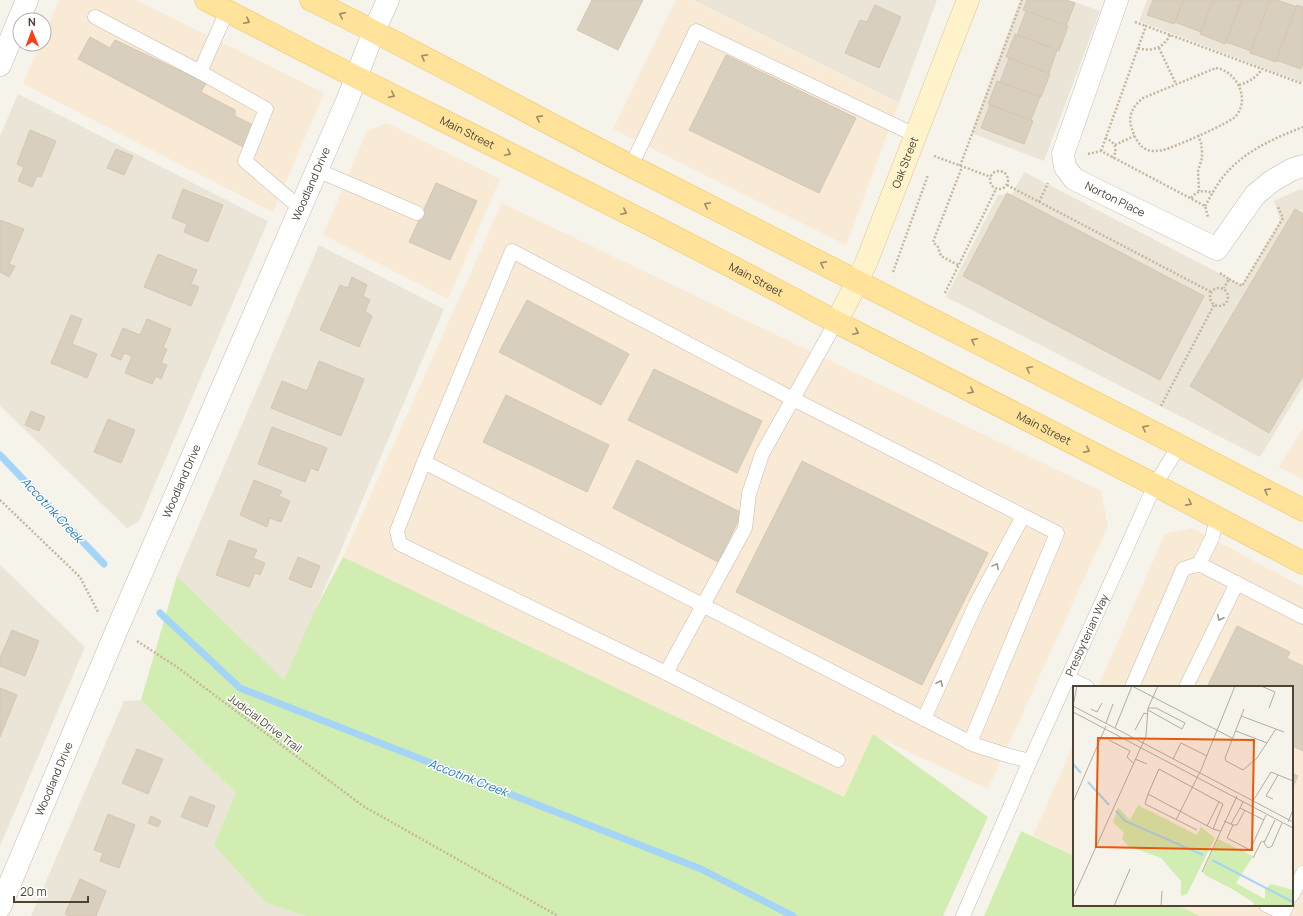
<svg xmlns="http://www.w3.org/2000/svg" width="1303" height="916" font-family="Manrope,sans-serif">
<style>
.residential{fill:#ebe5d8}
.commercial{fill:#f9ead5}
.green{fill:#d1edb1}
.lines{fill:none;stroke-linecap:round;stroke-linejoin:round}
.stream{stroke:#a4d4f6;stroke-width:7}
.building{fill:#d9cfbf;stroke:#d4c7b1}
.lane-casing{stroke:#c3bbac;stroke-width:15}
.street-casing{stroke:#c3bbac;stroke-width:23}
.secondary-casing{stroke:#d9c897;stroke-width:23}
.primary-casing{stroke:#edc462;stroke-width:23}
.path{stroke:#c6b79c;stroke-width:2.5;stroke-dasharray:2 2;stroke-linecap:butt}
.lane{stroke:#fff;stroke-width:14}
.street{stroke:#fff;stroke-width:22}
.secondary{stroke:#fff3cc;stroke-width:22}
.primary{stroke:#ffe39b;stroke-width:22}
.oneway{stroke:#9c8c64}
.oneway2{stroke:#9c9891}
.labels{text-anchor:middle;stroke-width:3;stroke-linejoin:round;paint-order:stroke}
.street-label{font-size:11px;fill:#4b4437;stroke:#fff}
.water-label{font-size:12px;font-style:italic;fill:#267ab8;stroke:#fff}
.inset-river{fill:none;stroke:#a4d4f6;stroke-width:2}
.inset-road{fill:none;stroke:#b2ada3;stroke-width:1}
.view{fill:#e8590c;fill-opacity:0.15;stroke:#e8590c;stroke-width:2}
.inset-edge{fill:none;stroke:#4b4437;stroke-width:2}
</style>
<rect width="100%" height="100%" fill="#f6f3eb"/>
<g class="residential">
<polygon points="693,0 937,0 899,103"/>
<polygon points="1020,0 1069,0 1100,11 1044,161 971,133"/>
<polygon points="1147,0 1303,0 1303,83 1139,21"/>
<polygon points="18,94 268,221 139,521 127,528 0,406 0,136"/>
<polygon points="1024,172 1242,285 1280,221 1274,201 1300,189 1303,190 1303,386 1260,457 946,297 998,195 1012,194"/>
<polygon points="319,245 444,309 285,681 177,576"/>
<polygon points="0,565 85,647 0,846"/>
<polygon points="141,700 236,793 266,903 306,916 31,916 124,701"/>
</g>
<g class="commercial">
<polygon points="59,0 136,0 324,93 273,212 23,84 40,44 44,44 44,36"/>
<polygon points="676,0 693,0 899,103 846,245 613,129"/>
<polygon points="387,123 500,179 448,299 323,235 367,131"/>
<polygon points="502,203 1101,491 1108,526 988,789 873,735 844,797 343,557"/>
<polygon points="1303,428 1303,479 1279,467"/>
<polygon points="1192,528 1303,587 1303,916 1200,916 1177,905 1292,905 1292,687 1098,687 1165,534"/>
<polygon points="1074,743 1074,856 1033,836"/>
</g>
<g class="green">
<polygon points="343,557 844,797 873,734 988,817 943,916 306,916 266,903 214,845 236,793 141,700 177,576 284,680 314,612"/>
<polygon points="1021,831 1074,856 1074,905 1177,905 1200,916 984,916"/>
</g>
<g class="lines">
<g class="stream">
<polyline points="0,455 104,564"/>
<polyline points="160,613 240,688 701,869 793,916"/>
</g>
</g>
<g class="building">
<polygon points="592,0 643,0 618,50 577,30"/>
<polygon points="1027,0 1066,0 1075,3 1066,26 1023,10"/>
<polygon points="1153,0 1184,0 1174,24 1147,15"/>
<polygon points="1184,0 1213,0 1201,32 1175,22"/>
<polygon points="1213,0 1242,0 1225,44 1200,34"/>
<polygon points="1242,0 1270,0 1251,51 1226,42"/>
<polygon points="1270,0 1277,0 1297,7 1276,62 1250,53"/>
<polygon points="875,5 901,17 879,68 845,53 860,20 867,22"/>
<polygon points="1297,5 1303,7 1303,64 1301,69 1276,60"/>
<polygon points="1026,11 1068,26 1059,51 1017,35"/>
<polygon points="1015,34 1057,50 1049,73 1006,57"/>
<polygon points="90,37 110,48 115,40 206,83 201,92 235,110 235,116 257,127 245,148 78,59"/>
<polygon points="726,55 856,118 819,193 689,130"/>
<polygon points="1009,58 1050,74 1041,97 1000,82"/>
<polygon points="997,81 1040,97 1031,120 988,104"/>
<polygon points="990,105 1033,121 1024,144 981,128"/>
<polygon points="30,130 56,141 41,177 37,176 32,187 18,181 24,167 17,164"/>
<polygon points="116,149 133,156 124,175 107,168"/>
<polygon points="436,183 477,201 450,260 409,242"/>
<polygon points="183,189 223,205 208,242 184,232 187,224 172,218"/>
<polygon points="1007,193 1204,296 1160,380 963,276"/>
<polygon points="1295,209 1303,214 1303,376 1269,433 1190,386"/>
<polygon points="0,220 24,229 9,264 15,266 9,277 0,272"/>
<polygon points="158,254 197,270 191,284 199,287 191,306 144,287"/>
<polygon points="352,277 367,285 363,296 370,300 365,311 372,316 359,347 320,330 340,285 348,288"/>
<polygon points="527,300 629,354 601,405 499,352"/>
<polygon points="71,315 82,319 72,344 97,354 87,378 51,363"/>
<polygon points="147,319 171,329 163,348 167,349 161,363 167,365 161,379 156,376 152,384 125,373 132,356 124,353 121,360 111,356 123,328 140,335"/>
<polygon points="319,361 364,379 341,436 271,408 282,381 307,391"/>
<polygon points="654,369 762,421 737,473 628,420"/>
<polygon points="506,395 609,445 587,492 483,442"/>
<polygon points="31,411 45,417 39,431 25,425"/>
<polygon points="108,419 135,430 121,463 94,452"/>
<polygon points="272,427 327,448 318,471 311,468 305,482 258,464"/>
<polygon points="637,460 742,513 718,562 613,508"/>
<polygon points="802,461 988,553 922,685 736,592"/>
<polygon points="254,480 282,491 279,496 290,501 281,522 270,518 267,527 240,515"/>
<polygon points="229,540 257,550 253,558 265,563 260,575 255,573 249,587 216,575"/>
<polygon points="298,557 320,566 311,588 289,579"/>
<polygon points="1237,626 1290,652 1287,658 1303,666 1303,751 1292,746 1292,687 1207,687"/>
<polygon points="12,630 39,641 25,676 0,666 0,658"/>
<polygon points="0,688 17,695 0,737"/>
<polygon points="137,749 163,759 148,794 122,783"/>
<polygon points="1292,773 1298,776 1292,789"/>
<polygon points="190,796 215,806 207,827 181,817"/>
<polygon points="108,814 135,825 119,868 100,861 103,853 94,850"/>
<polygon points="151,816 161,821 158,827 148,823"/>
<polygon points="80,879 106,891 96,916 69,916 65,914"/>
</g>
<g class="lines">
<g class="lane-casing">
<g id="lane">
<polyline points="95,17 200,72 266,109 245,161 300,208"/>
<polyline points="200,72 227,11"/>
<polyline points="631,166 696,31 915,135"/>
<polyline points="317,170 417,213"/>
<polyline points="424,462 397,531 400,544 666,673 838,760"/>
<polyline points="1217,518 1212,538 1199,564 1303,617"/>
<polyline points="666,673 745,528 749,494 762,454 836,322"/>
<polyline points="1068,678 1087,687"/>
<polyline points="1132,687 1183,569 1199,564"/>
<polyline points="1186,687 1237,583"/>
<polyline points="924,719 976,604 1023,516"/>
<polyline points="970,743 1057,533 793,399 512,251 424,462 975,745 1010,756 1030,761"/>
<polyline points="1292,895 1303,873"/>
<polyline points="1266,905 1283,913 1287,905"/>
<path id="s1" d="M963,916L1030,761L1144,509L1155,485L1179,446"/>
</g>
</g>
<g class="street-casing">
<g id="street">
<path id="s2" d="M1117,0L1063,154L1065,167L1074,179L1217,249L1255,195L1272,181L1291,170L1303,166"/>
<polyline points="0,65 27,0"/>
<path id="s3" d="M0,907L118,627L347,101L374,31L388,0"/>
</g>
</g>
<g class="secondary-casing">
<g id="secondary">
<path id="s4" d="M836,322L858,281L868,258L968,0"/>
</g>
</g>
<g class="primary-casing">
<g id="primary">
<path id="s5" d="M206,0C257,26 307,53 358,78C518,158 679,237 836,322L1155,485L1303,563"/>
<path d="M311,0C420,53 526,112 635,168C857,281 1081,394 1303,510"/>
</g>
</g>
<g class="path">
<polyline points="1135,22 1146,26"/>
<path d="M1138,48C1151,52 1164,48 1170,35"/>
<polyline points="1159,48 1176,84"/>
<path d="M1216,68C1237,71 1251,100 1235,117C1229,123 1173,148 1163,150C1159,151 1155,151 1151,151C1140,149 1135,138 1132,129C1127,116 1133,106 1143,98Z"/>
<path d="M1239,85C1249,82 1256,78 1262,69"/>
<polyline points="1198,135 1201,143 1202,151 1202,158 1198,171 1199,191"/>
<path d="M1105,138C1115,142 1118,148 1113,158"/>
<polyline points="1115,145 1134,136"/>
<polyline points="1101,151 1146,26 1303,84"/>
<polyline points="1088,154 1101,151 1205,206 1208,217"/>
<polyline points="934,156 991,177"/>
<polyline points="960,166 1022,0"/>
<circle cx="999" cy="180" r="9"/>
<polyline points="1007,185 1211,292"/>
<path d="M1191,198C1198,190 1203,190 1213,193"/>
<polyline points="1039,202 1048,183"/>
<path d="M1205,206C1212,194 1219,180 1229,170C1249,149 1277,137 1303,127"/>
<polyline points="958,265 941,256 938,247 933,242 962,167"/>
<polyline points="893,272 928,175"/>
<polyline points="1220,273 1229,279 1224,288"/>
<polyline points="1229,279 1242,286 1283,218 1278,207"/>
<circle cx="1219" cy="297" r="9"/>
<polyline points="945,293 996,189"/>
<polyline points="1161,406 1214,305"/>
<polyline points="0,500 80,577 98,612"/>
<polyline points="137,641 177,667 363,806 558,916"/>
</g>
<use href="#lane" class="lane"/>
<use href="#street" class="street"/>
<use href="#secondary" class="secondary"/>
<use href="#primary" class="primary"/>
</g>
<defs><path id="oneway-chevron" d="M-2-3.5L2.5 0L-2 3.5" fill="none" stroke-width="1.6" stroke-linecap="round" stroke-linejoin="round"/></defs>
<g class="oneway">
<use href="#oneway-chevron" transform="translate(342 15) rotate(-154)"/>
<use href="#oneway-chevron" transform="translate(247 21) rotate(27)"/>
<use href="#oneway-chevron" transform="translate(424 57) rotate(-152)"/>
<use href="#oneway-chevron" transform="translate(392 95) rotate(26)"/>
<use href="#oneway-chevron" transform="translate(539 118) rotate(-152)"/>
<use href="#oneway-chevron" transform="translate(508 153) rotate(27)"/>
<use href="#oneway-chevron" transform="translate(707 205) rotate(-153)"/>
<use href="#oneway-chevron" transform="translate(624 212) rotate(27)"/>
<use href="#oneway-chevron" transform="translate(823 264) rotate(-153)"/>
<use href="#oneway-chevron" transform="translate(856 332) rotate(27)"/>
<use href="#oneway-chevron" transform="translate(974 341) rotate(-153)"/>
<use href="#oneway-chevron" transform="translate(1029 369) rotate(-153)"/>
<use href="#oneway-chevron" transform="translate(971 391) rotate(27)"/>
<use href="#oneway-chevron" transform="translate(1145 428) rotate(-153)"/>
<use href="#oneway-chevron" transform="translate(1087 450) rotate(27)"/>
<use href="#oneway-chevron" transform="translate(1267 491) rotate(-152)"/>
<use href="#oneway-chevron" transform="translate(1189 503) rotate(28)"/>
</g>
<g class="oneway2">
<use href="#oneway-chevron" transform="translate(996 566) rotate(-62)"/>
<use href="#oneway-chevron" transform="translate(1220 618) rotate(116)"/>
<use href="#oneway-chevron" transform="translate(940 683) rotate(-66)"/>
</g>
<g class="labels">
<g class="street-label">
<text dy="4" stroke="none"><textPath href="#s5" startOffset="293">Main Street</textPath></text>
<text dy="4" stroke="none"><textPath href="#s4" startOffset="174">Oak Street</textPath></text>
<text dy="4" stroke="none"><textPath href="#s3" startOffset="787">Woodland Drive</textPath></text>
<text dy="4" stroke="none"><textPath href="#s2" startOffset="237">Norton Place</textPath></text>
<text dy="4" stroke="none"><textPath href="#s5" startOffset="617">Main Street</textPath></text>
<text dy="4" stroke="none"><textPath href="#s5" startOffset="941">Main Street</textPath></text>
<text dy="4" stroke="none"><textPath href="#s3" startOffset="463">Woodland Drive</textPath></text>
<text dy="4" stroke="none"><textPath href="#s1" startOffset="307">Presbyterian Way</textPath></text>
<text transform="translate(265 723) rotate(37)" y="4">Judicial Drive Trail</text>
<text dy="4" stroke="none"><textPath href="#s3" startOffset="139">Woodland Drive</textPath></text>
</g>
<g class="water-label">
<text transform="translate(52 510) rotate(47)" y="4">Accotink Creek</text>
<text transform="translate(468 778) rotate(21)" y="4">Accotink Creek</text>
</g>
</g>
<g transform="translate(1073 686)">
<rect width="220" height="220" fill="#f6f3eb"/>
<path d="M65,119L124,149L128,141L142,152L114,208L108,210V195L88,172L55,160L49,153L51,147L40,136L45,121L57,134ZM145,153L180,170L163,197L192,213V203L198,198L220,204V220H180L181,217L161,204L132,189L130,186Z" fill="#d1edb1"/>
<path class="inset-river" d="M0,78L8,87M15,96L36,119M43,125L52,135L130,169M139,174L220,216"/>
<path class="inset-road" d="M188,0L202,6L196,22M0,20L4,0M0,20L220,136M18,23L24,26L29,17M171,23L152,72L153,75L170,84L184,72L203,43M75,24L109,43L112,37L83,22H75M0,26L220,142M168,30L211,46M33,37L40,18M42,42L59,0L159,52M62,44L71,27L74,28M163,45L194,57M36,54L57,65L54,71L60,77M62,73L74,78M100,73L108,57L134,70M75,108L72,118L124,144M200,113L193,110L205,89M180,115L198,86L220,95M0,116L33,40M170,116L167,122L191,134M103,134L128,84L162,0M202,134L191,157L195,162L199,160L209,137M151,135L160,139L154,152L177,164L193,129M215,136L220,124M158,138L167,122M160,139H164L172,124M134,140L146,116M140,143L150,118L86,83L75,108L140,143L147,145M180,172L188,156L192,155M129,186L164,110M0,212L73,50L75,22L85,0M41,220L57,183M88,220L89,205"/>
<path class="view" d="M25,52L181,54L179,164L23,161Z"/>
<rect width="220" height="220" class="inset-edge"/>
</g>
<g transform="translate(32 32) rotate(359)"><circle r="19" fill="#ffffff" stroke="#b7b4af"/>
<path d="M0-3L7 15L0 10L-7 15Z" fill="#ff3e19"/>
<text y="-6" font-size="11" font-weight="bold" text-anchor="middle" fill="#4b4437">N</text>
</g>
<path d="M14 896v6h74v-6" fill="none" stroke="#4b4437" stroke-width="2"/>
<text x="20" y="896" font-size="12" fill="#4b4437" stroke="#ffffff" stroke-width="3" paint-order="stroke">20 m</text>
</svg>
